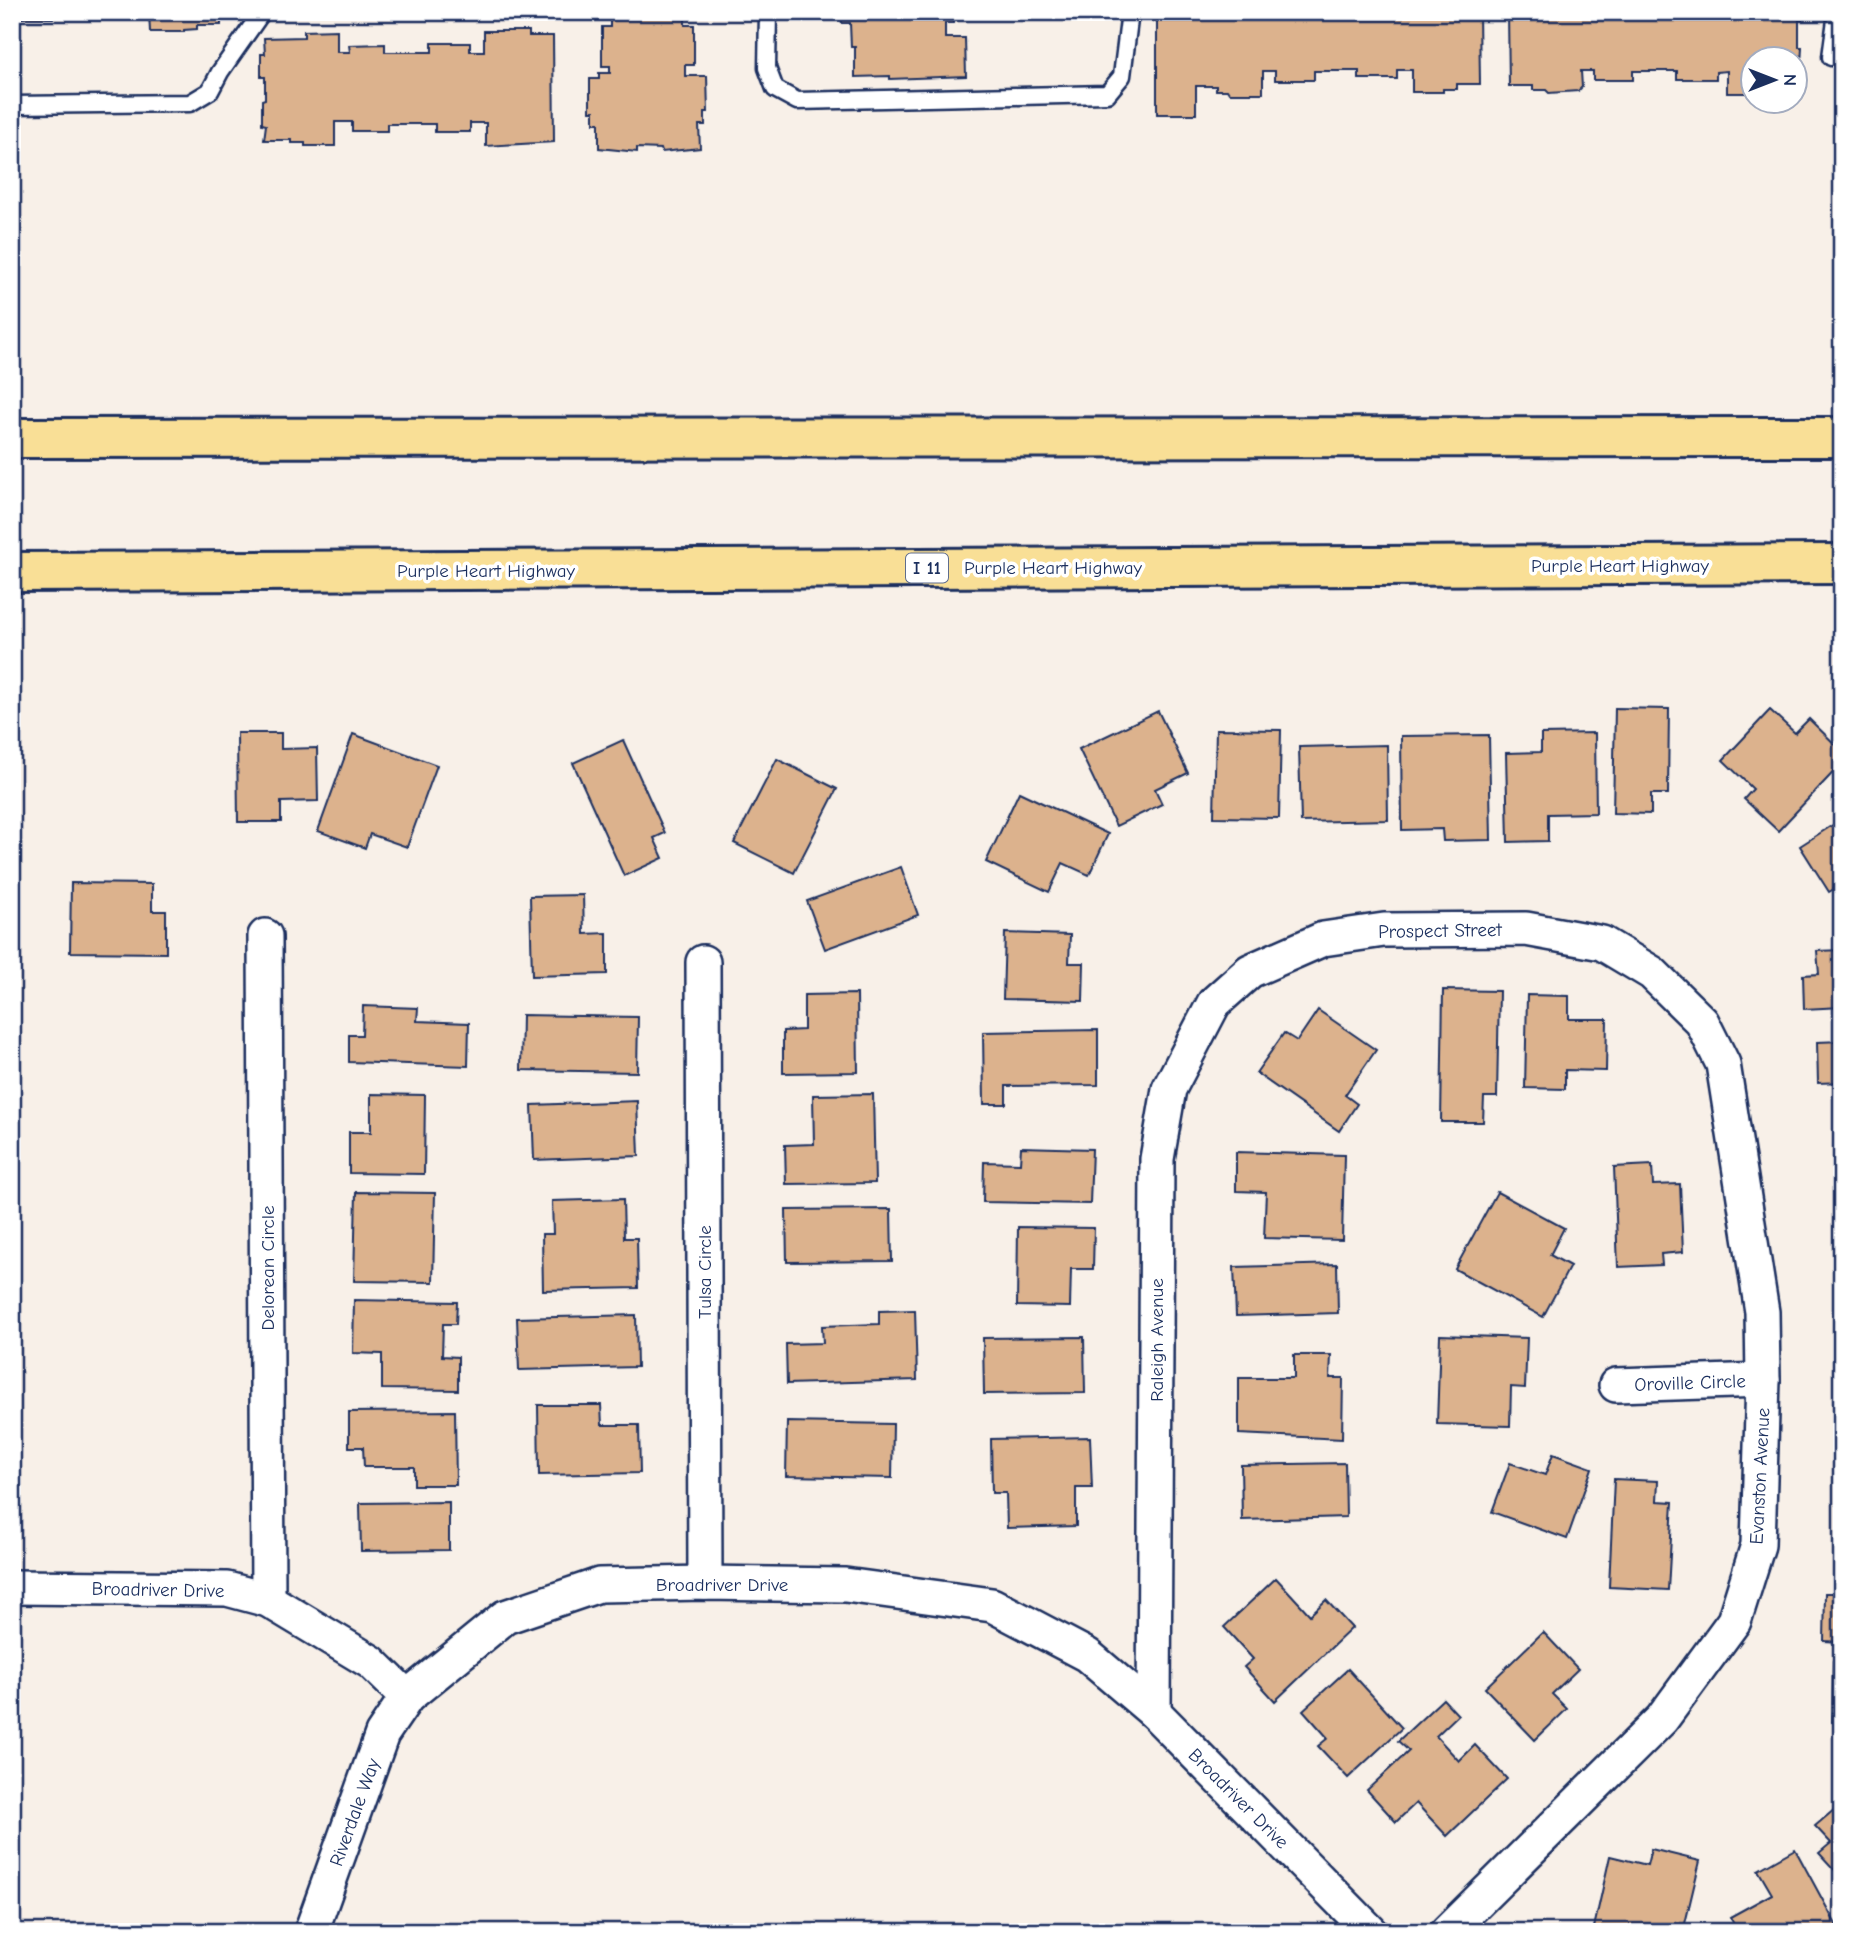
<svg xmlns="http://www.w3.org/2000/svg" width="1854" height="1944" font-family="'Comic Neue',sans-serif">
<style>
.building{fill:#dcb28d;stroke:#1b2f5e;stroke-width:2}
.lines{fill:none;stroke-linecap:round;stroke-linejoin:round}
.lane-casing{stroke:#1b2f5e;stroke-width:21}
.street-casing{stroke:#1b2f5e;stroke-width:38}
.highway-casing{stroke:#1b2f5e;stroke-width:44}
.lane{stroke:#fff;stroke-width:16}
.street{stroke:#fff;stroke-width:33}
.highway{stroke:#f9df96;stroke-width:38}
.labels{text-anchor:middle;stroke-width:7;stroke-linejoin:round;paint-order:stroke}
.shield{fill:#fff;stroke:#5f6d8e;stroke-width:2}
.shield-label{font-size:18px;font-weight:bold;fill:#1b2f5e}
.street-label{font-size:19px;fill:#1b2f5e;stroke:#fff}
</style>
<rect width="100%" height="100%" fill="#f8f0e8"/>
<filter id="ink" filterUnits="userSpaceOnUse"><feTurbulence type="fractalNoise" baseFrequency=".0143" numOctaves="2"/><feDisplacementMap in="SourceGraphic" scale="14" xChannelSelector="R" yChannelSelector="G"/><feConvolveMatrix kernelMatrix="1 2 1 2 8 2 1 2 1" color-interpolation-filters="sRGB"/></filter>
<g filter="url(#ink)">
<g class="building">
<rect x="15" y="12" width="38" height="6"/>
<rect x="99" y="12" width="39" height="7"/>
<polygon points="149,12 221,12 221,25 197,25 197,29 184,30 184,32 150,32"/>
<polygon points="610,12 685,12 685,25 694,25 694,65 685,65 685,76 707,76 708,112 705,112 705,125 699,125 700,148 662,152 661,149 637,148 637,152 599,148 599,123 594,123 594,111 590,111 590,79 599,79 599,73 610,73 610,66 602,66 602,27 610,27"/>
<polygon points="842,12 954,12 954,23 945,23 945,38 965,38 966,76 890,79 890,76 855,77 855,47 851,47 850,23 842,23"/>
<polygon points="1157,12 1479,12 1480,84 1457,84 1457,89 1443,89 1443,92 1412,92 1412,70 1397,70 1397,79 1359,79 1359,71 1314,71 1314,80 1275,80 1275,71 1263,71 1263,93 1229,93 1227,90 1216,90 1216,86 1196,86 1196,114 1157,114"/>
<polygon points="1508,12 1802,12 1802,20 1799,20 1799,47 1802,47 1800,85 1794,85 1794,60 1752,60 1752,93 1727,93 1727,71 1716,72 1716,79 1677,79 1677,71 1633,71 1633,80 1593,80 1593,71 1581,71 1582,87 1578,91 1549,93 1546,90 1533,90 1533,86 1509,86"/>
<polygon points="337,30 337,52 350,52 349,45 385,44 385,52 432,52 432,43 470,43 470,51 484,51 484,31 529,31 529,36 553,36 554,142 486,146 486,123 470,123 470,132 435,132 435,124 387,124 387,131 352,131 352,122 335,122 335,146 305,146 305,143 291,143 291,140 264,140 266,125 262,124 262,100 265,99 265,77 261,77 261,54 265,54 264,38 304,37 304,31"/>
<polygon points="1615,708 1669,709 1668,794 1651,794 1651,814 1613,813"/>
<polygon points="1770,710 1795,733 1809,719 1842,751 1842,763 1778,831 1744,799 1753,789 1723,760"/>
<polygon points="1158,711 1188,773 1155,789 1162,804 1116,826 1079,749"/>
<polygon points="1216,729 1281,730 1279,818 1214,817"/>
<polygon points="237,733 281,733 281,749 317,748 318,801 281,802 281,822 238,822"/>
<polygon points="1595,733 1596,813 1548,814 1548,841 1508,842 1506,753 1541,752 1541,734"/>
<polygon points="353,734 437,765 407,847 370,834 365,848 318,831"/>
<polygon points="1489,735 1491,840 1443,841 1442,829 1402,830 1401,736"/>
<polygon points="623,740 665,833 654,838 663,858 624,876 573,763"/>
<polygon points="1387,745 1388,820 1301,822 1299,747"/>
<polygon points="777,759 837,789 794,873 734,843"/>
<polygon points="1019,792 1108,834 1089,875 1063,863 1049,892 986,862"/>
<polygon points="1842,819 1842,884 1829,892 1800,846"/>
<polygon points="901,867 918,915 825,949 807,901"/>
<polygon points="71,883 152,884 152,911 166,911 166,953 70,952"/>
<polygon points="583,895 584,934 607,933 607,974 532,976 530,896"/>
<polygon points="1005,933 1070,935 1069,963 1084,963 1083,1001 1003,999"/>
<polygon points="1842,950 1842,1007 1804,1009 1803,975 1819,974 1817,951"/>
<polygon points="1443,990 1499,991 1497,1097 1484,1097 1483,1122 1441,1122"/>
<polygon points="857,994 858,1072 783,1073 783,1031 804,1030 804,995"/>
<polygon points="1527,995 1569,996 1569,1019 1607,1019 1606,1071 1565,1070 1565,1089 1525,1088"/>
<polygon points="363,1006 418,1008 417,1021 469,1023 468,1066 349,1062 349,1035 362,1035"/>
<polygon points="1318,1010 1376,1050 1345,1095 1357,1104 1339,1131 1256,1073 1284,1033 1297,1041"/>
<polygon points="522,1015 638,1017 637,1072 521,1070"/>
<polygon points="1098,1030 1098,1085 1006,1086 1006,1104 984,1104 983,1032"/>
<polygon points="1842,1041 1842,1082 1818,1083 1817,1042"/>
<polygon points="371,1094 425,1095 424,1174 349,1173 349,1132 371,1132"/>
<polygon points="873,1094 875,1183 786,1184 785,1145 814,1144 813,1095"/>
<polygon points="637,1101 639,1156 534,1160 532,1105"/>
<polygon points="1021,1147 1092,1149 1090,1204 983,1202 984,1162 1020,1163"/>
<polygon points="1834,1151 1842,1151 1842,1205 1837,1205"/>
<polygon points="1236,1152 1344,1155 1342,1240 1264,1238 1266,1192 1236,1191"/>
<polygon points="1652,1165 1653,1185 1680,1184 1683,1252 1661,1254 1662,1265 1618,1267 1614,1167"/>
<polygon points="356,1192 435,1193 433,1282 354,1281"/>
<polygon points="1497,1192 1564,1228 1550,1255 1570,1266 1543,1317 1455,1269"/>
<polygon points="623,1199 624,1238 637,1238 638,1288 543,1290 542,1234 553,1234 552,1201"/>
<polygon points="891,1209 892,1261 787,1262 786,1210"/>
<polygon points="1018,1227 1094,1228 1093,1269 1071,1269 1070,1307 1017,1306"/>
<polygon points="1838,1245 1842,1245 1842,1294 1839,1294"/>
<polygon points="1337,1264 1338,1313 1236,1316 1234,1267"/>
<polygon points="354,1300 457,1302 456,1324 443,1324 442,1356 458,1357 458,1390 382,1389 382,1354 353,1353"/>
<polygon points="915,1310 917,1380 787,1384 786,1344 823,1343 822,1326 879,1324 879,1311"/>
<polygon points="636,1315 637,1367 519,1370 517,1318"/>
<polygon points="1440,1335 1527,1338 1525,1388 1511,1387 1510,1426 1437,1424"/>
<polygon points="1084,1337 1085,1393 984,1394 983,1338"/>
<polygon points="1294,1355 1331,1355 1330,1378 1343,1378 1342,1439 1239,1434 1239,1378 1294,1378"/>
<polygon points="538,1405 601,1405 602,1425 639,1425 640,1473 539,1475"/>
<polygon points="455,1411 456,1485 414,1485 414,1467 364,1467 363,1447 349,1447 349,1412"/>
<polygon points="787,1422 893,1424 892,1478 786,1476"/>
<polygon points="1090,1437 1092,1488 1076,1488 1076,1526 1007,1528 1006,1493 992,1493 991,1439"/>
<polygon points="1553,1454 1592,1468 1567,1539 1492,1512 1510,1463 1545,1475"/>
<polygon points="1345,1463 1346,1517 1242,1520 1241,1465"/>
<polygon points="1614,1479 1658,1481 1657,1501 1673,1502 1668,1590 1609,1587"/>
<polygon points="449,1502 449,1550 361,1551 360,1503"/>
<polygon points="1841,1552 1842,1642 1824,1641 1825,1593 1840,1593"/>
<polygon points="1276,1578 1310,1615 1326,1600 1352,1628 1275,1701 1244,1667 1253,1659 1224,1627"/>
<polygon points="1543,1632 1578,1669 1552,1694 1567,1709 1535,1740 1485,1688"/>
<polygon points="1833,1661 1842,1661 1842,1723 1832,1722"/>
<polygon points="1348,1669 1402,1728 1348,1778 1318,1746 1328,1738 1303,1710"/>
<polygon points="1443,1699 1458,1715 1436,1736 1459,1761 1475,1745 1507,1779 1447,1836 1416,1803 1396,1822 1367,1790 1409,1751 1398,1741"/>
<polygon points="1842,1803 1842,1878 1819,1853 1831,1843 1815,1826"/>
<polygon points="1651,1849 1700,1861 1683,1932 1593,1932 1610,1856 1647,1865"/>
<polygon points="1795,1849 1840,1932 1738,1932 1730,1917 1772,1894 1758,1870"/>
</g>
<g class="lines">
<g class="lane-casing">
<g id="lane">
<polyline points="768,12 767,68 775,89 797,101 1107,94 1122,76 1130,12"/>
<polyline points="1831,57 1837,12"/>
<polyline points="12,105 190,103 210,91 220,72 262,12"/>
</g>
</g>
<g class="street-casing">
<g id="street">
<polyline points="265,936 268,1600"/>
<polyline points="703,962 705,1583"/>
<polyline points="1616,1385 1763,1380"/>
<polyline points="12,1587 227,1589 268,1600 371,1662 407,1697"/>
<polyline points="1154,1712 1157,1159 1169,1089 1214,1003 1250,971 1323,939 1384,930 1526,929 1602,943 1652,973 1702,1022 1723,1064 1762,1312 1763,1380 1758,1545 1734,1621 1662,1719 1447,1932"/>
<polyline points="311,1932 382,1734 407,1697 505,1617 599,1585 705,1583 845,1585 992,1605 1087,1655 1154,1712 1371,1932"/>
</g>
</g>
<g class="highway-casing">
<g id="highway">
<polyline points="12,438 1842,437"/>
<polyline points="12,572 1842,564"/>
</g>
</g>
<use href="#lane" class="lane"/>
<use href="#street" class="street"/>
<use href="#highway" class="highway"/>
</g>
</g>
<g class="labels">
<rect class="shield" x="906" y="553.5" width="42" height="29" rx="5"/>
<g class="shield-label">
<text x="927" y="574">I 11</text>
</g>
<g class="street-label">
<text x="1620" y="572">Purple Heart Highway</text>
<text x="1053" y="574">Purple Heart Highway</text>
<text x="486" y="577">Purple Heart Highway</text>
<text transform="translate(1440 930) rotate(-1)" y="7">Prospect Street</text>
<text transform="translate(267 1268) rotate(-90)" y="7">Delorean Circle</text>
<text transform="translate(704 1272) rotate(-90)" y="7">Tulsa Circle</text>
<text transform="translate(1156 1340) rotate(-90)" y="7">Raleigh Avenue</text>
<text transform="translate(1690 1382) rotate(-2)" y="7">Oroville Circle</text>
<text transform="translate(1759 1476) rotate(-87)" y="7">Evanston Avenue</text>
<text x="722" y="1591">Broadriver Drive</text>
<text transform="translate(158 1589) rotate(1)" y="7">Broadriver Drive</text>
<text transform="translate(1239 1798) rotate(45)" y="7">Broadriver Drive</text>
<text transform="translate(354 1812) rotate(-70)" y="7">Riverdale Way</text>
</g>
</g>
<rect width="1854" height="1944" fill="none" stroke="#fff" stroke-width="42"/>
<rect x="21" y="21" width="1812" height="1902" fill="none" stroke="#1b2f5e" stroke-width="2.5" filter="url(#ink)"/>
<g transform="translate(1774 80) rotate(90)"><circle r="33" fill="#ffffff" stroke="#a4acbf" stroke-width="2"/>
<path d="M0-5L12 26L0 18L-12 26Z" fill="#1b2f5e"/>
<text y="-10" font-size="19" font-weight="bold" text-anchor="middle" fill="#1b2f5e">N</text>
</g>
</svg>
